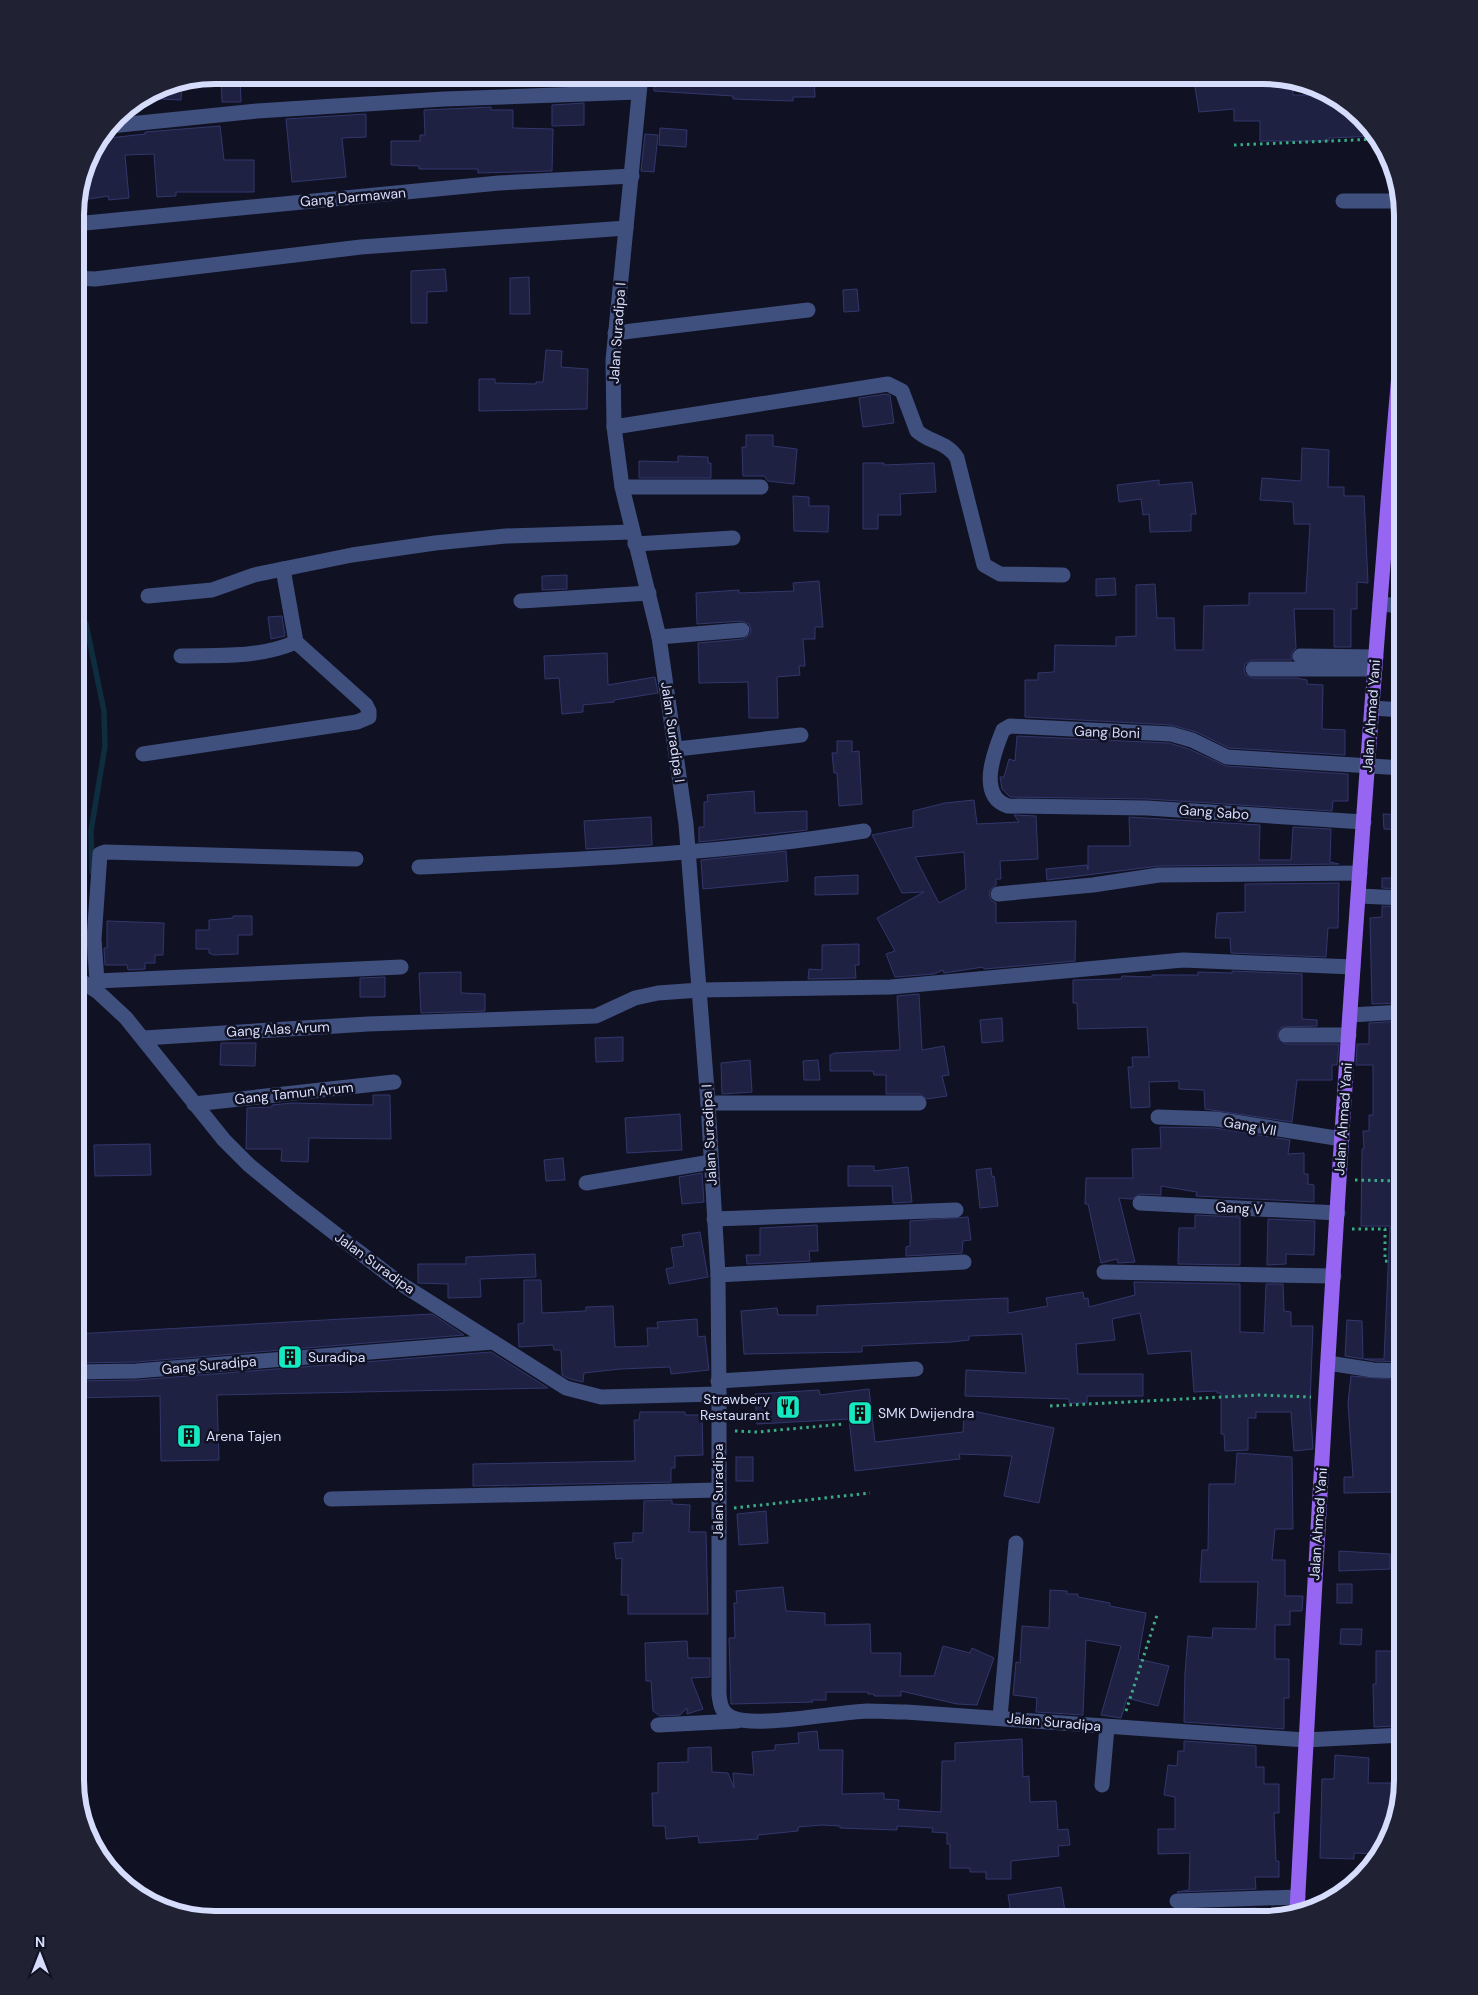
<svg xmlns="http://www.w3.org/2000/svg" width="1478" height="1995" viewBox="0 0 1478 1995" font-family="'DM Sans',sans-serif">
<rect width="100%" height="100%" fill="#101223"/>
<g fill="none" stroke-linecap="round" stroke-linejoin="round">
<g stroke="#0e2d3e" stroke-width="5.5">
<polyline points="75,605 86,624 104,711 105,746 91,831 92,872"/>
<polyline points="75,1017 88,943"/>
</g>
</g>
<g fill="#1e2142" stroke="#32376c" fill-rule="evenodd">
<polygon points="221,75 240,75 241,102 222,102"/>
<polygon points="654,75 760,75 760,79 795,80 795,75 814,75 815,97 793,97 793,101 733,99 733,96 654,91"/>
<polygon points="1193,75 1275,76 1293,82 1293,95 1334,95 1376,136 1329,138 1329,141 1260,141 1260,121 1234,121 1234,109 1199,112"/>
<polygon points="182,82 181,100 141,98 162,86"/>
<polygon points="584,103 584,125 552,126 552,105"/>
<polygon points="491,107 491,110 513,110 513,128 553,129 552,171 478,173 478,169 419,169 419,166 391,165 391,141 420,141 420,135 425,135 424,110"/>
<polygon points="366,114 366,137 342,138 346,177 292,182 286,119"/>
<polygon points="220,126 224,160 254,160 254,192 176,192 176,196 157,197 154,154 125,155 129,198 109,200 108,196 76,201 90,153 100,139 145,134 145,132"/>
<polygon points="660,128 687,130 686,147 659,145"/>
<polygon points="645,134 658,135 654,172 641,171"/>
<polygon points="445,269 447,291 427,292 427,323 411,323 411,271"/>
<polygon points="529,277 530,314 510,314 510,278"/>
<polygon points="857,289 859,311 844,312 843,290"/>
<polygon points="546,350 562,351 561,367 588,369 587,409 479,411 479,379 495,379 495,383 536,384 536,382 543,382"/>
<polygon points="886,394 890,395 894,423 863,427 859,398"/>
<polygon points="746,435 773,435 773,446 797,449 794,484 768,481 764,476 743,476 742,447 746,447"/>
<polygon points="1302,448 1329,450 1328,487 1344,487 1344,496 1364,496 1368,583 1357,582 1357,609 1351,609 1351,647 1334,647 1334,609 1294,609 1296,648 1292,652 1292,660 1253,660 1245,664 1244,669 1245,674 1253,678 1297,678 1307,680 1307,684 1323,685 1322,729 1345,730 1345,755 1229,748 1196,732 1171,725 1025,717 1025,680 1038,680 1038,673 1054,672 1055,645 1116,646 1116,637 1136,636 1136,585 1155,584 1157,618 1174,618 1175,650 1203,650 1204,606 1249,605 1249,593 1306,593 1310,524 1294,524 1293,502 1260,500 1262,478 1301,481"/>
<polygon points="678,456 708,457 708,463 711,463 711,478 639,478 639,461 678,462"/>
<polygon points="863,463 884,463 884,465 934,463 936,492 900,494 901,515 878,515 878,529 863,529"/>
<polygon points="1159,480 1159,485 1192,482 1196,514 1191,514 1191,531 1150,532 1149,514 1143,515 1141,499 1119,502 1117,485"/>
<polygon points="793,496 809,497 809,506 829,506 828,532 794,531"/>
<polygon points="567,575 567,589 542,590 542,576"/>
<polygon points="1115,578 1116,595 1096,596 1096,579"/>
<polygon points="819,581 823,627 815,627 815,639 803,639 805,666 799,666 800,675 777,677 778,718 749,718 748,682 699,683 698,643 743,639 750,634 751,630 749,624 742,621 697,624 696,593 739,590 739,593 794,591 793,583"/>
<polygon points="282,616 285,636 271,639 268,617"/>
<polygon points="607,653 608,685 655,677 658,693 614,700 614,702 583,705 583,712 562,714 559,678 545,679 544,656"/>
<polygon points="1017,736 1169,743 1189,749 1226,766 1348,774 1348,801 1333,801 1332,811 1148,799 1010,797 1002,789 1000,777 1004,777 1009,759 1015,761"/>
<polygon points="837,741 852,741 852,752 859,751 862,804 839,806 837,773 834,773 832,753 837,753"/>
<polygon points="754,791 755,813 807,811 807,830 699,842 699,827 704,827 704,802 708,802 707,795"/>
<path d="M974,800L977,824L1019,822L1014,815L1036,816L1038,859L1000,861L1001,879H996V885L990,890L989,894L991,900L996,903V923L1076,921L1075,961L984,969L983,967L944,973L943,970L934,974L895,977L886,954L895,951L877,918L924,892L902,893L872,835L913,827V811L945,803ZM964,852L966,889L939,903L915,857Z"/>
<polygon points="1383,814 1403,815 1403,830 1384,829"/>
<polygon points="651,817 652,845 586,849 584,821"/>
<polygon points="1129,817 1260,825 1259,860 1291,860 1293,827 1331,829 1330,862 1339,864 1159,866 1047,880 1046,869 1087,865 1088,870 1088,846 1130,846"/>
<polygon points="786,851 788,881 703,889 701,860"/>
<polygon points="858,875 858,894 815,895 815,877"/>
<polygon points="1382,878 1403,878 1403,889 1382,888"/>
<polygon points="1339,883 1338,928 1328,928 1326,957 1231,953 1230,938 1215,938 1217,913 1245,912 1245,884"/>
<polygon points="1382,906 1403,907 1403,1003 1372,1004 1370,918 1382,917"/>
<polygon points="233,916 252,916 252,935 238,935 238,954 214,955 209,953 209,949 196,949 196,930 209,930 209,920 233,918"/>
<polygon points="107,921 164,923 163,955 155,955 155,963 145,963 145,969 128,970 127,965 105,965 104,948 107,948"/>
<polygon points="859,944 859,965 855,965 856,978 808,979 809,969 822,970 822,945"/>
<polygon points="1232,971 1302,974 1302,1019 1317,1020 1317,1026 1282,1027 1278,1031 1278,1039 1286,1044 1339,1044 1337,1065 1332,1065 1332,1080 1297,1080 1292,1122 1205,1109 1204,1090 1179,1089 1179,1081 1149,1082 1150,1107 1131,1108 1128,1067 1133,1067 1132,1057 1149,1057 1147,1027 1078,1029 1077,1003 1073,1003 1073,980 1121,979 1122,976 1152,977 1152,975 1198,975 1198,972 1232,973"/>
<polygon points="461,972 461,993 485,994 485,1011 421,1013 419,973"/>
<polygon points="385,977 385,997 360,997 360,978"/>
<polygon points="919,994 922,1050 944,1046 949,1075 942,1076 947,1096 927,1099 919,1094 886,1094 886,1075 874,1075 873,1071 830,1071 830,1055 835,1053 900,1050 897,996"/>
<polygon points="1002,1018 1003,1041 982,1043 980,1020"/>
<polygon points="1403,1021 1403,1362 1374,1361 1364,1359 1384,1359 1390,1226 1361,1226 1362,1149 1364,1149 1363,1131 1369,1131 1369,1115 1373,1115 1373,1065 1356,1065 1357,1044 1369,1044 1369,1023"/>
<polygon points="623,1037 623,1061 596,1062 595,1038"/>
<polygon points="221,1043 256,1043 255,1066 220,1065"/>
<polygon points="750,1060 752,1092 722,1094 721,1063"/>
<polygon points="818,1060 820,1080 804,1080 803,1061"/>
<polygon points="373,1095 390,1095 391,1139 309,1138 308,1162 281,1161 282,1149 246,1149 247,1108 272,1107 272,1105 292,1103 373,1105"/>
<polygon points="680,1114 682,1150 627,1153 625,1118"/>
<polygon points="1160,1127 1215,1128 1290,1140 1288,1154 1304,1153 1304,1174 1308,1174 1308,1184 1314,1185 1314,1202 1196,1196 1197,1192 1161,1186 1161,1195 1140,1194 1132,1199 1119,1198 1135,1262 1118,1263 1117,1259 1101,1263 1088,1204 1085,1204 1086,1178 1133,1178 1132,1149 1161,1148"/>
<polygon points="150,1144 151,1175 95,1176 94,1145"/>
<polygon points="563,1158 565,1180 546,1181 544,1160"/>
<polygon points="848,1166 874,1166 874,1171 908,1167 912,1202 893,1203 892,1186 848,1186"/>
<polygon points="991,1168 992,1177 994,1176 998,1206 980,1208 976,1170"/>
<polygon points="702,1173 704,1202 682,1204 679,1177"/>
<polygon points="1195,1215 1240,1217 1240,1265 1178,1264 1179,1228 1195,1228"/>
<polygon points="968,1217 971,1240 963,1241 962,1253 906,1256 906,1247 910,1246 910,1221"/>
<polygon points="1268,1219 1315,1221 1314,1255 1286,1254 1286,1264 1267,1265"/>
<polygon points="817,1225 818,1251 809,1251 810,1261 747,1264 746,1255 760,1255 760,1228"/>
<polygon points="700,1232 708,1277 669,1284 666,1269 674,1267 671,1248 684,1246 682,1235"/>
<polygon points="535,1254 536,1277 480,1279 481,1297 448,1298 448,1284 418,1283 418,1264 466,1264 466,1257"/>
<polygon points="524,1280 541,1280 542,1313 586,1311 586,1307 613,1306 615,1347 648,1346 647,1328 658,1328 657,1322 697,1319 698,1337 705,1336 709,1370 671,1374 670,1367 620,1369 584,1373 583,1382 570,1379 562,1375 561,1350 554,1350 553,1345 519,1347 518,1324 524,1323"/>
<polygon points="1134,1282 1240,1284 1240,1332 1264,1333 1266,1284 1283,1284 1284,1311 1291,1312 1291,1326 1313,1326 1310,1404 1313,1449 1294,1451 1291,1412 1256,1412 1256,1418 1248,1418 1248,1450 1225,1451 1224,1434 1221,1434 1221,1393 1217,1393 1217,1391 1194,1392 1191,1351 1148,1354 1140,1313 1112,1319 1115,1340 1076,1344 1078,1374 1143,1374 1143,1396 1087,1396 1087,1403 1069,1403 1069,1399 965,1396 966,1370 1026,1373 1022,1334 969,1336 969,1340 952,1342 862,1346 862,1352 860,1352 744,1354 741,1311 777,1308 778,1315 817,1315 817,1306 1008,1298 1008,1313 1048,1306 1046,1298 1083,1292 1084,1299 1088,1298 1089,1307 1135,1295"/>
<polygon points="432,1314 464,1335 136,1362 75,1363 75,1334"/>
<polygon points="1347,1320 1362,1321 1363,1359 1345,1356"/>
<polygon points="491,1352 548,1388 217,1395 219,1460 161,1461 160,1396 75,1398 75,1381 137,1380"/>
<polygon points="1351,1376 1403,1380 1403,1448 1392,1448 1394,1492 1344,1493 1344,1477 1353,1477 1348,1403"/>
<polygon points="869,1389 875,1442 963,1432 964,1409 1054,1428 1039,1503 1004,1496 1012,1456 959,1454 960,1459 855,1471 849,1419 757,1424 755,1394 819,1390 820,1395"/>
<polygon points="640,1412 685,1412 685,1415 702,1415 703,1455 675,1456 675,1468 671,1468 671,1482 473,1486 473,1464 635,1461 634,1420 639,1420"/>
<polygon points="1237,1453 1292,1457 1293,1529 1275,1529 1272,1560 1285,1560 1285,1596 1303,1596 1302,1611 1290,1611 1290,1625 1275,1625 1275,1659 1289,1659 1289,1698 1284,1698 1284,1729 1184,1722 1185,1673 1188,1636 1212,1638 1213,1628 1256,1629 1258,1582 1200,1582 1202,1550 1208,1550 1209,1484 1235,1484"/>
<rect x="736" y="1457" width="17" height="24"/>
<polygon points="672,1500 672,1504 690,1505 689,1532 706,1532 708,1614 628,1614 628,1595 621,1595 622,1558 616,1559 614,1543 633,1542 633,1533 643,1533 644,1501"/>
<polygon points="766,1511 768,1543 739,1545 737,1514"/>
<polygon points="1339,1551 1390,1554 1390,1569 1339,1571"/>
<rect x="1337" y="1584" width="15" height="19"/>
<polygon points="783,1587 786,1611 825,1613 825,1625 870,1624 871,1653 901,1653 900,1676 934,1676 943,1646 970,1653 972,1648 994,1658 977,1705 957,1704 901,1691 901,1696 874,1696 874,1694 868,1694 868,1692 826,1692 826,1700 812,1700 813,1702 731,1704 729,1638 735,1638 734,1603 737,1603 736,1591"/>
<polygon points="1050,1590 1067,1591 1067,1594 1078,1594 1078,1597 1110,1603 1110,1606 1146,1613 1138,1659 1169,1666 1158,1706 1127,1698 1121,1718 1101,1715 1121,1646 1086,1640 1083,1715 1036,1712 1037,1698 1013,1695 1016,1662 1020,1663 1022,1626 1049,1628"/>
<polygon points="1341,1629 1362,1629 1361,1645 1340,1644"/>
<polygon points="687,1641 688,1658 710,1658 710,1677 691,1678 703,1709 687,1714 687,1708 680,1715 660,1716 653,1711 651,1681 646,1681 645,1643"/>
<polygon points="1376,1651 1393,1651 1393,1684 1403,1684 1403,1718 1393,1718 1394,1726 1374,1727 1373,1684 1376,1684"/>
<polygon points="817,1731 819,1750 843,1750 842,1794 884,1793 884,1799 899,1800 898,1809 941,1812 942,1761 955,1761 955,1743 1022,1739 1023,1777 1029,1776 1030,1802 1056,1801 1058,1830 1068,1829 1070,1845 1058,1846 1059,1856 1011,1861 1011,1879 986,1879 986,1872 970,1872 970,1868 950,1868 950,1844 947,1844 947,1833 932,1832 933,1828 897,1826 897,1830 840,1828 840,1826 822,1825 798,1827 798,1831 758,1835 758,1839 699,1843 698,1836 666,1839 665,1826 653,1826 652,1793 658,1793 658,1763 688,1762 688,1748 711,1747 712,1772 728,1773 734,1788 733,1773 754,1775 752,1752 775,1750 775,1745 799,1743 798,1733"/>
<polygon points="1184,1741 1256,1746 1256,1767 1264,1767 1264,1784 1279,1784 1279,1813 1274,1813 1276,1861 1279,1861 1279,1877 1255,1877 1256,1889 1177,1892 1189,1890 1190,1853 1158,1854 1158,1829 1175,1829 1175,1797 1164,1795 1168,1765 1177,1766 1178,1751 1184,1751"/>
<polygon points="1335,1755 1369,1758 1368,1783 1402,1783 1384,1850 1380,1854 1354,1853 1354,1859 1320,1858 1322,1779 1334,1779"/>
<polygon points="1061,1887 1065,1911 1032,1917 1033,1920 1012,1920 1008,1895"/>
<polygon points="1256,1908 1257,1920 1177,1920 1177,1910"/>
</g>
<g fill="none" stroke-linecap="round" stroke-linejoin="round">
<g stroke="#39ac85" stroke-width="3" stroke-dasharray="2.5 4" stroke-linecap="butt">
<polyline points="1234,145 1378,139"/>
<polyline points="1355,1180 1403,1181"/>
<polyline points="1352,1229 1385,1229 1385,1261 1403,1262"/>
<polyline points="1050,1406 1260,1395 1311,1397"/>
<polyline points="735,1431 757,1432 844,1424"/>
<polyline points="734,1508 870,1493"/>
<polyline points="1126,1711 1157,1615"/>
</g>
<g stroke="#3f4f7e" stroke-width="15">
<polyline points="641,75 613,360 614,427 622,487 659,637 686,824 708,1103 718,1275 719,1394"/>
<polyline points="110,126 257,111 444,99 639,92"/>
<polyline points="1343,201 1399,201"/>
<polyline points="75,224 499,183 632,176"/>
<polyline points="75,278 95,279 361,247 626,228"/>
<polyline points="615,333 808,310"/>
<path d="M614,427L888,384L902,391L917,431C930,443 948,442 957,458L984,565L1000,574L1063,575"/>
<polyline points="622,487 761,487"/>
<polyline points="635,544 733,538"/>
<polyline points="148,596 212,590 254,575 352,555 435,543 506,536 632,532"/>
<polyline points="521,601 649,593"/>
<polyline points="1380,604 1403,606"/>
<polyline points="659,637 742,630"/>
<path d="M181,656C220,655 260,658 296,642"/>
<polyline points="1300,656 1376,657"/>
<polyline points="1253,669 1375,669"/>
<polyline points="1372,708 1403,710"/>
<polyline points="677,749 801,735"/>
<polyline points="143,754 357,722 369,717 369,711 366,705 296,642 283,569"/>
<path d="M1364,822L1147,808L1008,806C977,796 994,752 1003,730L1010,726L1171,734L1192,740L1227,757L1403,768"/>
<polyline points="356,859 105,852 100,854 94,939 97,981 401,967"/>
<path d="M419,867C567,860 717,855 864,831"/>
<polyline points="998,894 1093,885 1159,875 1360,873"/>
<polyline points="1359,896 1403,898"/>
<path d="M75,977L98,992L126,1018L224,1140L249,1165L293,1201L398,1282L566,1388L601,1397L719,1394V1694C720,1705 722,1714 733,1718C758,1728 837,1712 867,1711C880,1711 893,1712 906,1712L1305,1740L1403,1735"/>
<polyline points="1350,1015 1403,1012"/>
<polyline points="1286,1035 1349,1035"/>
<polyline points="144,1038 368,1024 596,1016 635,998 658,993 700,990 891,987 1183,960 1353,967"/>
<polyline points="708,1103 919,1103"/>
<polyline points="194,1104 394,1082"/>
<polyline points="1158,1117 1216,1119 1342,1139"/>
<polyline points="586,1183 711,1162"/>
<polyline points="1140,1203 1338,1213"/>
<polyline points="714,1219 956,1210"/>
<polyline points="1104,1272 1334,1276"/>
<polyline points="718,1275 964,1262"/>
<polyline points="1328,1363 1373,1370 1403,1371"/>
<polyline points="75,1372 136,1371 493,1342"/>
<polyline points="718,1381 916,1369"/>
<polyline points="331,1499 718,1490"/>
<polyline points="1000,1717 1016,1543"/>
<polyline points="658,1725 737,1721"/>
<polyline points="1102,1785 1107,1727"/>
<polyline points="1177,1901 1298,1897"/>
</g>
<path stroke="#9666f2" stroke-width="15" d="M1297,1911C1325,1383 1356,855 1403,329"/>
</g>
<defs>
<symbol id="building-square" viewBox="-11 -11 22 22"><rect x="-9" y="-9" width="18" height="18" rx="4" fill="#14e9c2" stroke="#101223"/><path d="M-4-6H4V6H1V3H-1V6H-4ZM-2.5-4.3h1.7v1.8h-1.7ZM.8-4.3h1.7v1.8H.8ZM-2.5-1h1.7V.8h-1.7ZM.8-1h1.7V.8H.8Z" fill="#111"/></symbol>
<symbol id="restaurant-square" viewBox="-11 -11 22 22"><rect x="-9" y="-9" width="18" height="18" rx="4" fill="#14e9c2" stroke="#101223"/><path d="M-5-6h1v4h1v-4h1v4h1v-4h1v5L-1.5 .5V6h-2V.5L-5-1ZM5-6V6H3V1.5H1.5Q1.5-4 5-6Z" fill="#111"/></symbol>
</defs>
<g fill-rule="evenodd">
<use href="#building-square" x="276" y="1343" width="28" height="28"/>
<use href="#restaurant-square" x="774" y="1393" width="28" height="28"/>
<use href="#building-square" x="846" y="1399" width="28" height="28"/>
<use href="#building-square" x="175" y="1422" width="28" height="28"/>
</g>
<g text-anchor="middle" stroke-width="5" stroke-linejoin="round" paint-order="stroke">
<g font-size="14" fill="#d6dcfb" stroke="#101223">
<text transform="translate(353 197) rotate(-5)" y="5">Gang Darmawan</text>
<text transform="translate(617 333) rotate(-86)" y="5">Jalan Suradipa I</text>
<text transform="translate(1371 716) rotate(-86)" y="5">Jalan Ahmad Yani</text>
<text transform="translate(673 732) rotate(82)" y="5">Jalan Suradipa I</text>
<text transform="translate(1107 732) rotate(2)" y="5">Gang Boni</text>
<text transform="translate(1214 812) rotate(4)" y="5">Gang Sabo</text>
<text transform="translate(278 1029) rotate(-3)" y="5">Gang Alas Arum</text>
<text transform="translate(294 1093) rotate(-6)" y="5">Gang Tamun Arum</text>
<text transform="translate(1343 1119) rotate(-86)" y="5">Jalan Ahmad Yani</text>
<text transform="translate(1250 1126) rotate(10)" y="5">Gang VII</text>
<text transform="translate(709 1135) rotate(-93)" y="5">Jalan Suradipa I</text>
<text transform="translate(1239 1208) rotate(3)" y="5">Gang V</text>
<text transform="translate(375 1263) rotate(36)" y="5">Jalan Suradipa</text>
<text transform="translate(209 1365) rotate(-5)" y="5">Gang Suradipa</text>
<text transform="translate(718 1491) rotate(-90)" y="5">Jalan Suradipa</text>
<text transform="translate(1318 1524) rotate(-86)" y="5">Jalan Ahmad Yani</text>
<text transform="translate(1054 1722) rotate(5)" y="5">Jalan Suradipa</text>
</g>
<g font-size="14" fill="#d6dcfb" stroke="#101223" text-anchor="start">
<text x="308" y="1362">Suradipa</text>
<text x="770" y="1404" text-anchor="end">Strawbery<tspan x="770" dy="16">Restaurant</tspan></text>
<text x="878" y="1418">SMK Dwijendra</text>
<text x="206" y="1441">Arena Tajen</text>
</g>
</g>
<path d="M0 0H1478V1995H0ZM215 84H1263A131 131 0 0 1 1394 215V1780A131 131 0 0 1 1263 1911H215A131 131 0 0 1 84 1780V215A131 131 0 0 1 215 84Z" fill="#202234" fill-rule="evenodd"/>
<path fill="none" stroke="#d6dcfb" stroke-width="6" d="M215 84H1263A131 131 0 0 1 1394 215V1780A131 131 0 0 1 1263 1911H215A131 131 0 0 1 84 1780V215A131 131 0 0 1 215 84Z"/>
<g transform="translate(40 1955)" stroke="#101223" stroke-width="4" paint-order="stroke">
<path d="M0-4L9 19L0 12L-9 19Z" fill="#d6dcfb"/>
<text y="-8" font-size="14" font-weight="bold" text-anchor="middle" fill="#d6dcfb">N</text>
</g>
</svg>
